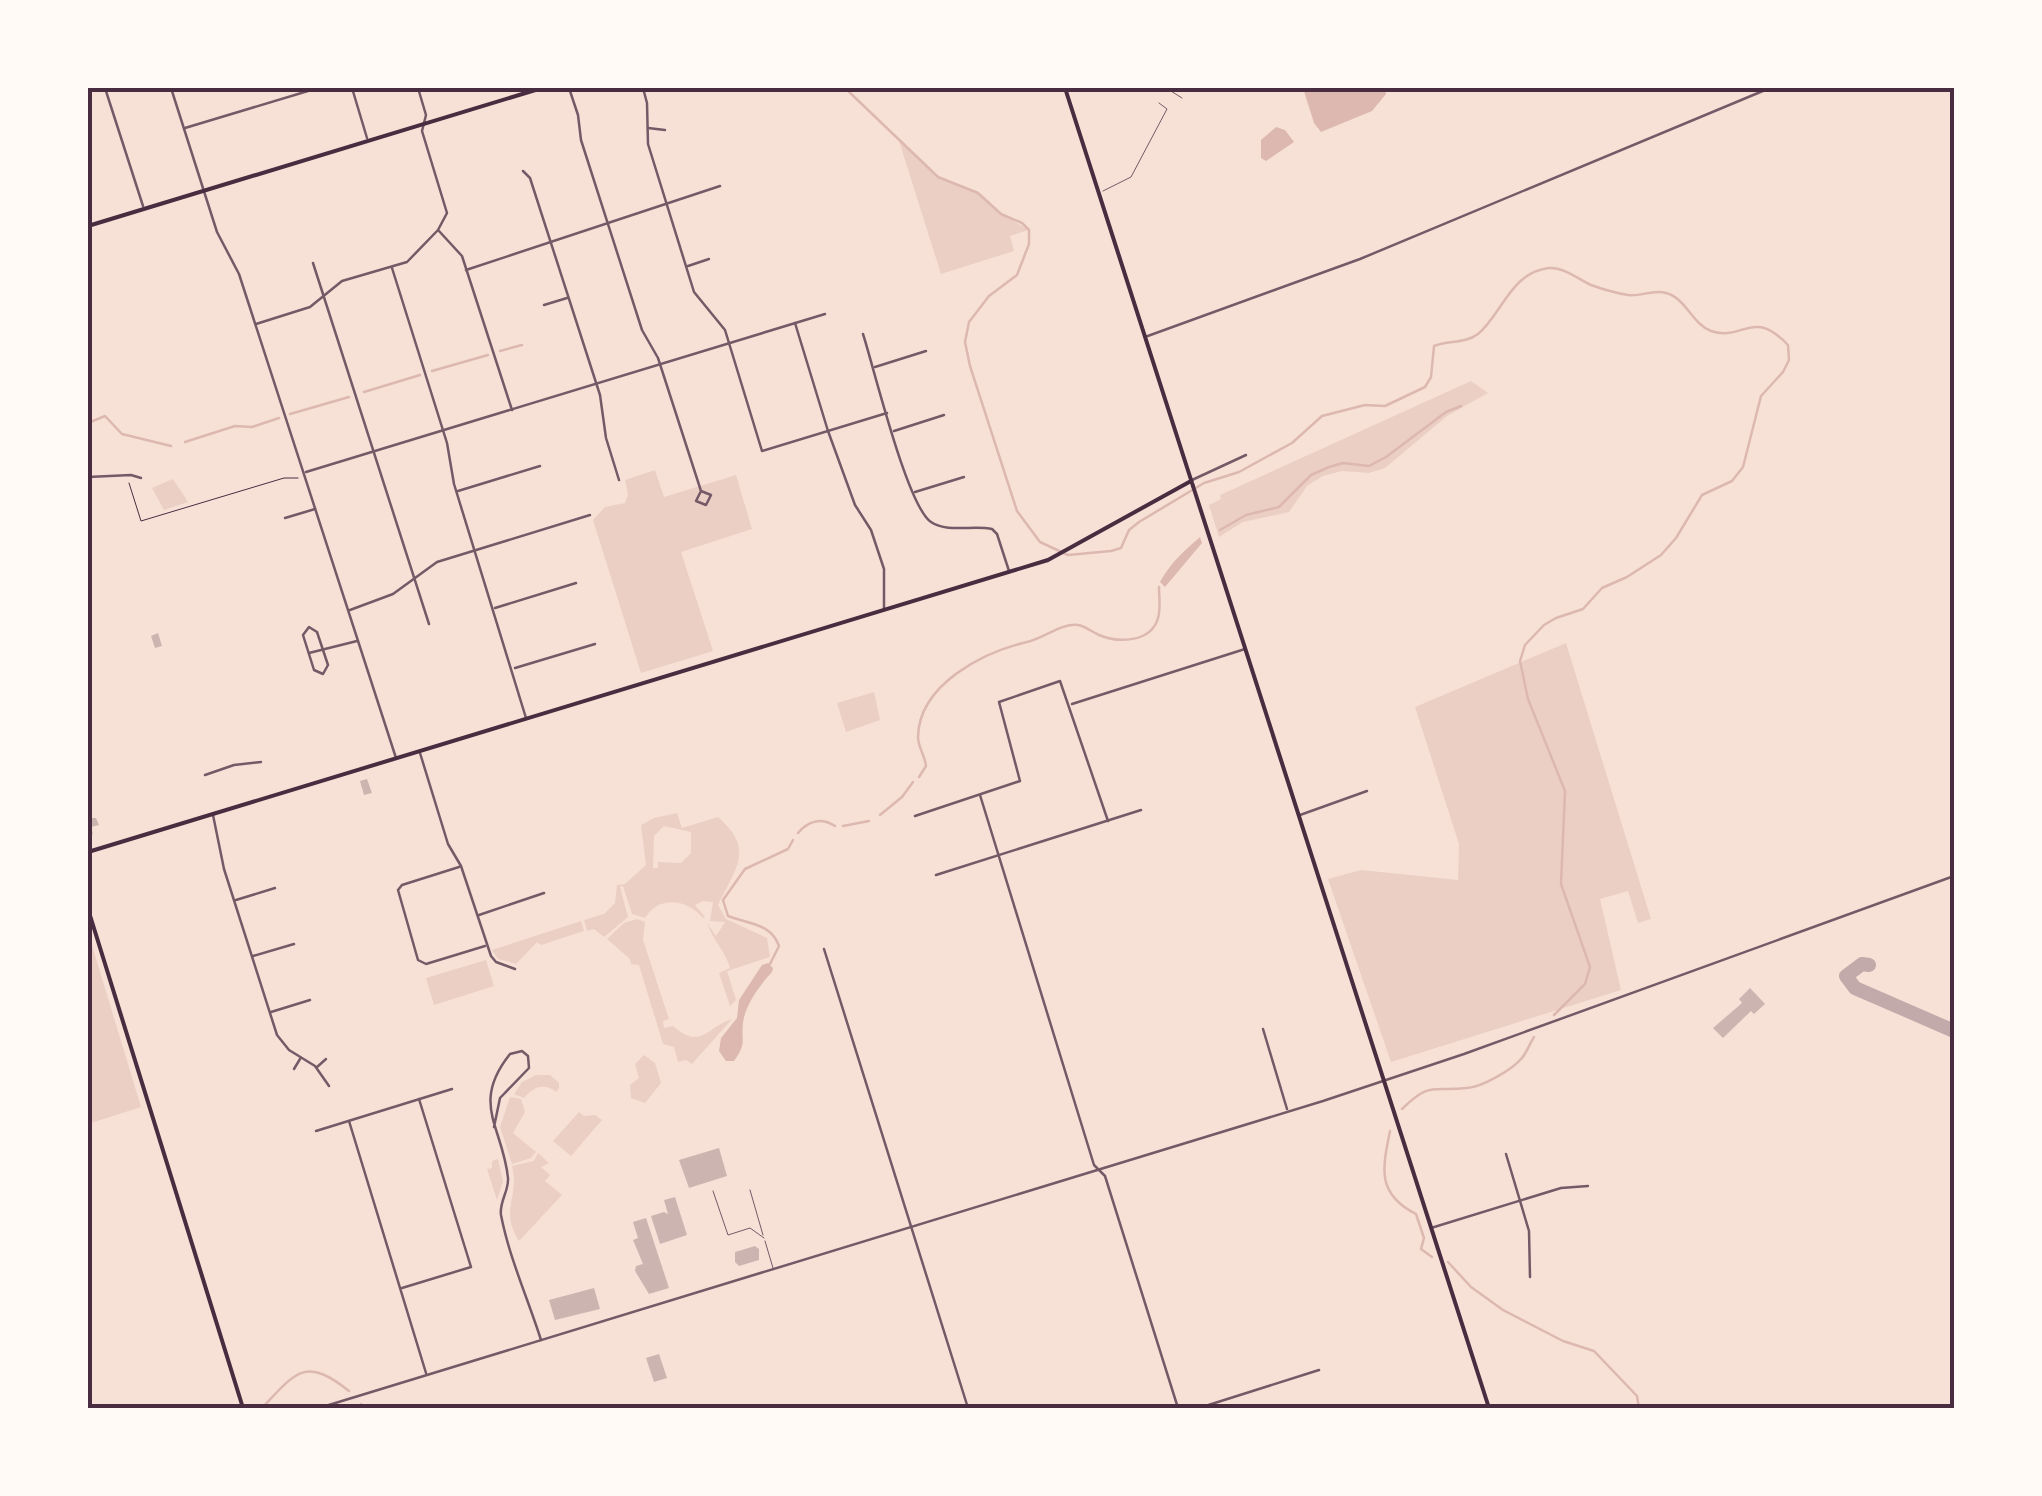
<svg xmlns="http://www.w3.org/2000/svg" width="2042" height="1496" viewBox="0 0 2042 1496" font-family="'DejaVu Sans',sans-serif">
<rect width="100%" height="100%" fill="#f7e1d7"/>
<g fill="#ebcfc5" fill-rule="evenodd">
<polygon points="899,141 938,177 978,193 1001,214 1029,230 1010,236 1014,251 941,274"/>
<polygon points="1471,381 1488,393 1447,416 1385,468 1369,473 1342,471 1323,476 1307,486 1289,512 1243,522 1219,537 1209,505 1221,499 1220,495"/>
<polygon points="655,470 664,497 736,475 752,529 681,552 713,651 641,673 593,520 605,507 625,503 628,495 625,480"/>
<polygon points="173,479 188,502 164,510 152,488"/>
<polygon points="1566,643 1651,919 1638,923 1628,891 1600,899 1621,990 1391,1062 1328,879 1361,870 1458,880 1459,844 1415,707"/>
<polygon points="874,692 880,720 846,732 837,703"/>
<path d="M677,813L682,828L718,817C755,849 736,868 718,905L726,919L767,938L770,957L727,971L736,1000L730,1006L719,973L730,968C725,950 713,941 707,923L716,936L725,922L710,921L713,902L703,901L695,905L705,917L703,918C687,899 659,895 645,918L632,914L623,886L620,887L628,917L604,937L594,929L587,931L584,920L604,914L615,903L617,885L625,884L646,865L641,825L654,818ZM664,826L691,832V853L681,863L658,862V868H653L654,836Z"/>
<path d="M637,919L645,922L643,940L669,1019L663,1021L664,1028L673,1026C701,1051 708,1026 732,1019L692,1064L686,1060L678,1062L674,1047L663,1044L639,965L631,964L630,959L607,939L624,923Z"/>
<polygon points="581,921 584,931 541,945 537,942 516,964 498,959 492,950"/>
<polygon points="88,932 141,1107 88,1124"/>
<polygon points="486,960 494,986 434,1005 426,978"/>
<polygon points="644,1055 655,1063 661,1083 645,1103 631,1098 630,1085 639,1078 635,1064"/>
<path d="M536,1075H550L559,1083V1088L556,1092C543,1082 533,1088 524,1098L514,1094L522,1082Z"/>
<polygon points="510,1097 521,1099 525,1112 513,1133 536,1152 531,1158 512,1164 500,1127"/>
<polygon points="579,1112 584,1116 595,1115 602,1120 571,1156 553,1141"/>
<path d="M538,1153L549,1163L541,1167L550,1175L545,1181L562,1195L519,1241C499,1210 520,1196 512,1166L534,1161Z"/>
<polygon points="498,1159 503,1182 497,1200 487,1169 492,1168 492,1161"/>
</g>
<g fill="#dcb8b0">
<polygon points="1303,88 1385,88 1386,94 1372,111 1321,132 1314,123"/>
<polygon points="1276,127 1285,130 1294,142 1266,161 1261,158 1261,140"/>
<path d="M1200,537L1202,543L1165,587L1160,582C1171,562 1183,552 1200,537Z"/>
<path d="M768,963L773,968L772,972C760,985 745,1005 743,1023C741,1042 747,1043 734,1061H726L719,1051L721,1038L737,1018L739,1000L762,965Z"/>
</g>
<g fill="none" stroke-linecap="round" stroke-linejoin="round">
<g stroke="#dcb8b0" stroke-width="2.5">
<path d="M845,88L938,177L978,193L1001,214L1022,223L1029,230V244L1017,275L989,296L969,322L965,342L970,366L1017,511L1040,542L1068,555L1111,551L1121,548L1129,530L1139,522L1204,483L1239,472L1292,443L1322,416L1365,405L1385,406L1425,387L1431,377L1434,346C1448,340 1465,344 1478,334C1502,314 1511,272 1549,268C1564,267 1578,279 1591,285C1602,289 1616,293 1628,295C1640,297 1653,289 1666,293C1686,298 1692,324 1711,331C1743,342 1752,307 1788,345L1789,360L1783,372L1761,396L1743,467L1732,481L1702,495L1676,538L1661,555L1627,577L1602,588L1583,609L1556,618L1544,625L1525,645L1520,661L1528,699L1565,791L1561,884L1590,967L1585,984L1554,1015"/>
<polyline points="500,351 522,345"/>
<polyline points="432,371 488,355"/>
<polyline points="364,392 420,375"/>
<polyline points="290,414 349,397"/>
<polyline points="88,423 105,416 122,434 171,446"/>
<polyline points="185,442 235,426 252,427 279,418"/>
<polyline points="1220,530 1246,515 1279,507 1311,475 1329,467 1343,463 1369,466 1386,457 1446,412 1461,406"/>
<path d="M919,777L926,766C925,756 918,747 918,737C919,684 984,652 1027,642C1043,639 1061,623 1078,625C1085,626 1092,632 1099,635C1118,643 1151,643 1158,618C1161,609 1159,597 1159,587"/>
<polyline points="880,815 902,797 913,782"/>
<polyline points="843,826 869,821"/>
<path d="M798,833C808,821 821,817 835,826"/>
<path d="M770,964L779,946C771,923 748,924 728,916L723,900L745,869L788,849L793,840"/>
<path d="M1402,1109C1431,1081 1431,1092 1467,1088C1482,1087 1512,1070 1522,1058C1527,1052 1530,1043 1534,1037"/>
<path d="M1390,1131C1382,1170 1377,1194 1416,1214L1424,1238L1421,1249L1432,1257"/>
<polyline points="1448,1262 1471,1287 1503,1310 1563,1341 1594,1351 1637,1396 1639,1408"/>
<polyline points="361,1404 364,1408"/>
<path d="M262,1408C296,1372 305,1356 349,1391"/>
</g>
<polyline stroke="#c3aaaa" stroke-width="14" points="1869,965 1862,964 1846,976 1855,988 1954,1031"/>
</g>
<g fill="#ccb4b1">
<polygon points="158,633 162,646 155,648 151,636"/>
<polygon points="367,779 372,793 364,795 360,781"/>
<polygon points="88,818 96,818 99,825 91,827 93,834 88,836"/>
<polygon points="1750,988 1765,1004 1754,1014 1751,1011 1723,1038 1713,1028 1742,1003 1739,999"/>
<polygon points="719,1148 727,1176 689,1188 679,1160"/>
<polygon points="675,1197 687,1235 660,1244 651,1216 664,1212 668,1214 664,1200"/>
<polygon points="646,1218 669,1288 649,1294 635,1271 636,1266 643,1264 633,1240 638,1238 633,1222"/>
<polygon points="755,1246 759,1249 759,1260 739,1266 735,1262 735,1252"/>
<polygon points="594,1288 600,1309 555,1320 549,1300"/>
<polygon points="659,1354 667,1378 654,1382 646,1358"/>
</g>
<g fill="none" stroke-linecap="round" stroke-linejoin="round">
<polyline stroke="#4a2c40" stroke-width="1" points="129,483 141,521 284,478 298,478"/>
<g stroke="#755966" stroke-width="1">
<polyline points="1166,88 1182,98"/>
<polyline points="1103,191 1131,177 1167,109 1159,103"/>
<polyline points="750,1190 763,1235"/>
<polyline points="713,1191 728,1235 750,1228 764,1238"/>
<polyline points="765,1241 773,1268"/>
</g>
<g stroke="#755966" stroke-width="2.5">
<polyline points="105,88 143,206"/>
<polyline points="171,88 217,232 239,274 396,758"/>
<polyline points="352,88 367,138"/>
<polyline points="569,88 578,115 581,140 642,330 658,358 701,491 696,501 706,505 711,495 701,491"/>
<polyline points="643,88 647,103 648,144 694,292 725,330 762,451 887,413"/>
<polyline points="185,128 318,88"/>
<polyline points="648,128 665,130"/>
<polyline points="523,171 530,178 600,395 606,438 619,480"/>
<polyline points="439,231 462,256 512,410"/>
<polyline points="313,263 429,624"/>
<polyline points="688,266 709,259"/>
<polyline points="392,268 447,443 454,484 526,718"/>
<polyline points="466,270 720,186"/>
<polyline points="544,305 567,298"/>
<polyline points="795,323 828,431 855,505 871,530 884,569 884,609"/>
<polyline points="256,324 310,307 342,281 407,262 438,230 447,213 422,131 426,115 418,88"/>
<path d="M863,334C874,368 907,506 931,522C947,533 974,525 992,529L997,534L1009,571"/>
<polyline points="1145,337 1360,259 1770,88"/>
<polyline points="875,367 926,351"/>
<polyline points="894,431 944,415"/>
<polyline points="306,472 825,314"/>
<polyline points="88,477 131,475 141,478"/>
<polyline points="1192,480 1246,455"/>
<polyline points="458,491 540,466"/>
<polyline points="915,492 964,477"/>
<polyline points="285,518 315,509"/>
<polyline points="495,608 576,583"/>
<polyline points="350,610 393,594 437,562 590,515"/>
<polygon points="309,627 317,632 328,665 323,674 314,670 303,635"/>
<polyline points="309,653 357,641"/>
<polyline points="515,668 595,644"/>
<polyline points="1072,704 1245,649"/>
<polyline points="420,753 448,844 461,866 491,956 496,962 515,969"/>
<polyline points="205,775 234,765 261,762"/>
<polyline points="980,795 1094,1165 1105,1176 1178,1408"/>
<polyline points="213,815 224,869 277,1035 289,1050 315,1066 329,1086"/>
<polyline points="1300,815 1367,791"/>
<polyline points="915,816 1020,781 999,702 1060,681 1108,821"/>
<polyline points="459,867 402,885 398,890 418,960 426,964 485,946"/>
<polyline points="936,875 1141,810"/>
<polyline points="236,900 275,888"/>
<polyline points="479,915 544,893"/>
<polyline points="824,949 968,1408"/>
<polyline points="253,956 294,944"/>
<polyline points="271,1012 310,1000"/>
<polyline points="1263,1029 1287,1109"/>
<polyline points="317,1067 326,1059"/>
<polyline points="294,1069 300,1059"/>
<polyline points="349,1121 426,1373"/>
<path d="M494,1127L500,1098L529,1068L528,1056L522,1051L510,1054C470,1104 503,1127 508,1178C509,1191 499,1202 501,1215C509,1257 528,1299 541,1340"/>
<polyline points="316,1131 452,1089"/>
<polyline points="1506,1154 1529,1231 1530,1277"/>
<polyline points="1431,1228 1561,1188 1588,1186"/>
<polyline points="402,1288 471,1267 419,1099"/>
<polyline points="1199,1408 1319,1370"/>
</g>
<polyline stroke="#755966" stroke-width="2.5" points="319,1408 1323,1101 1464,1054 1954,876"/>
<g stroke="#4a2c40" stroke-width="4">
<polyline points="88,226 542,88"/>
<polyline points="1193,486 1489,1408"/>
<polyline points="88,909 243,1408"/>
</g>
<g stroke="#4a2c40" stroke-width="4">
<polyline points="1065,88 1193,486"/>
<polyline points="88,852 1048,560 1191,481"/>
</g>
</g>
<rect width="2042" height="1496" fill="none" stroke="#fffaf5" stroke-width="180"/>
<rect x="90" y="90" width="1862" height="1316" fill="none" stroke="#4a2c40" stroke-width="4"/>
</svg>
